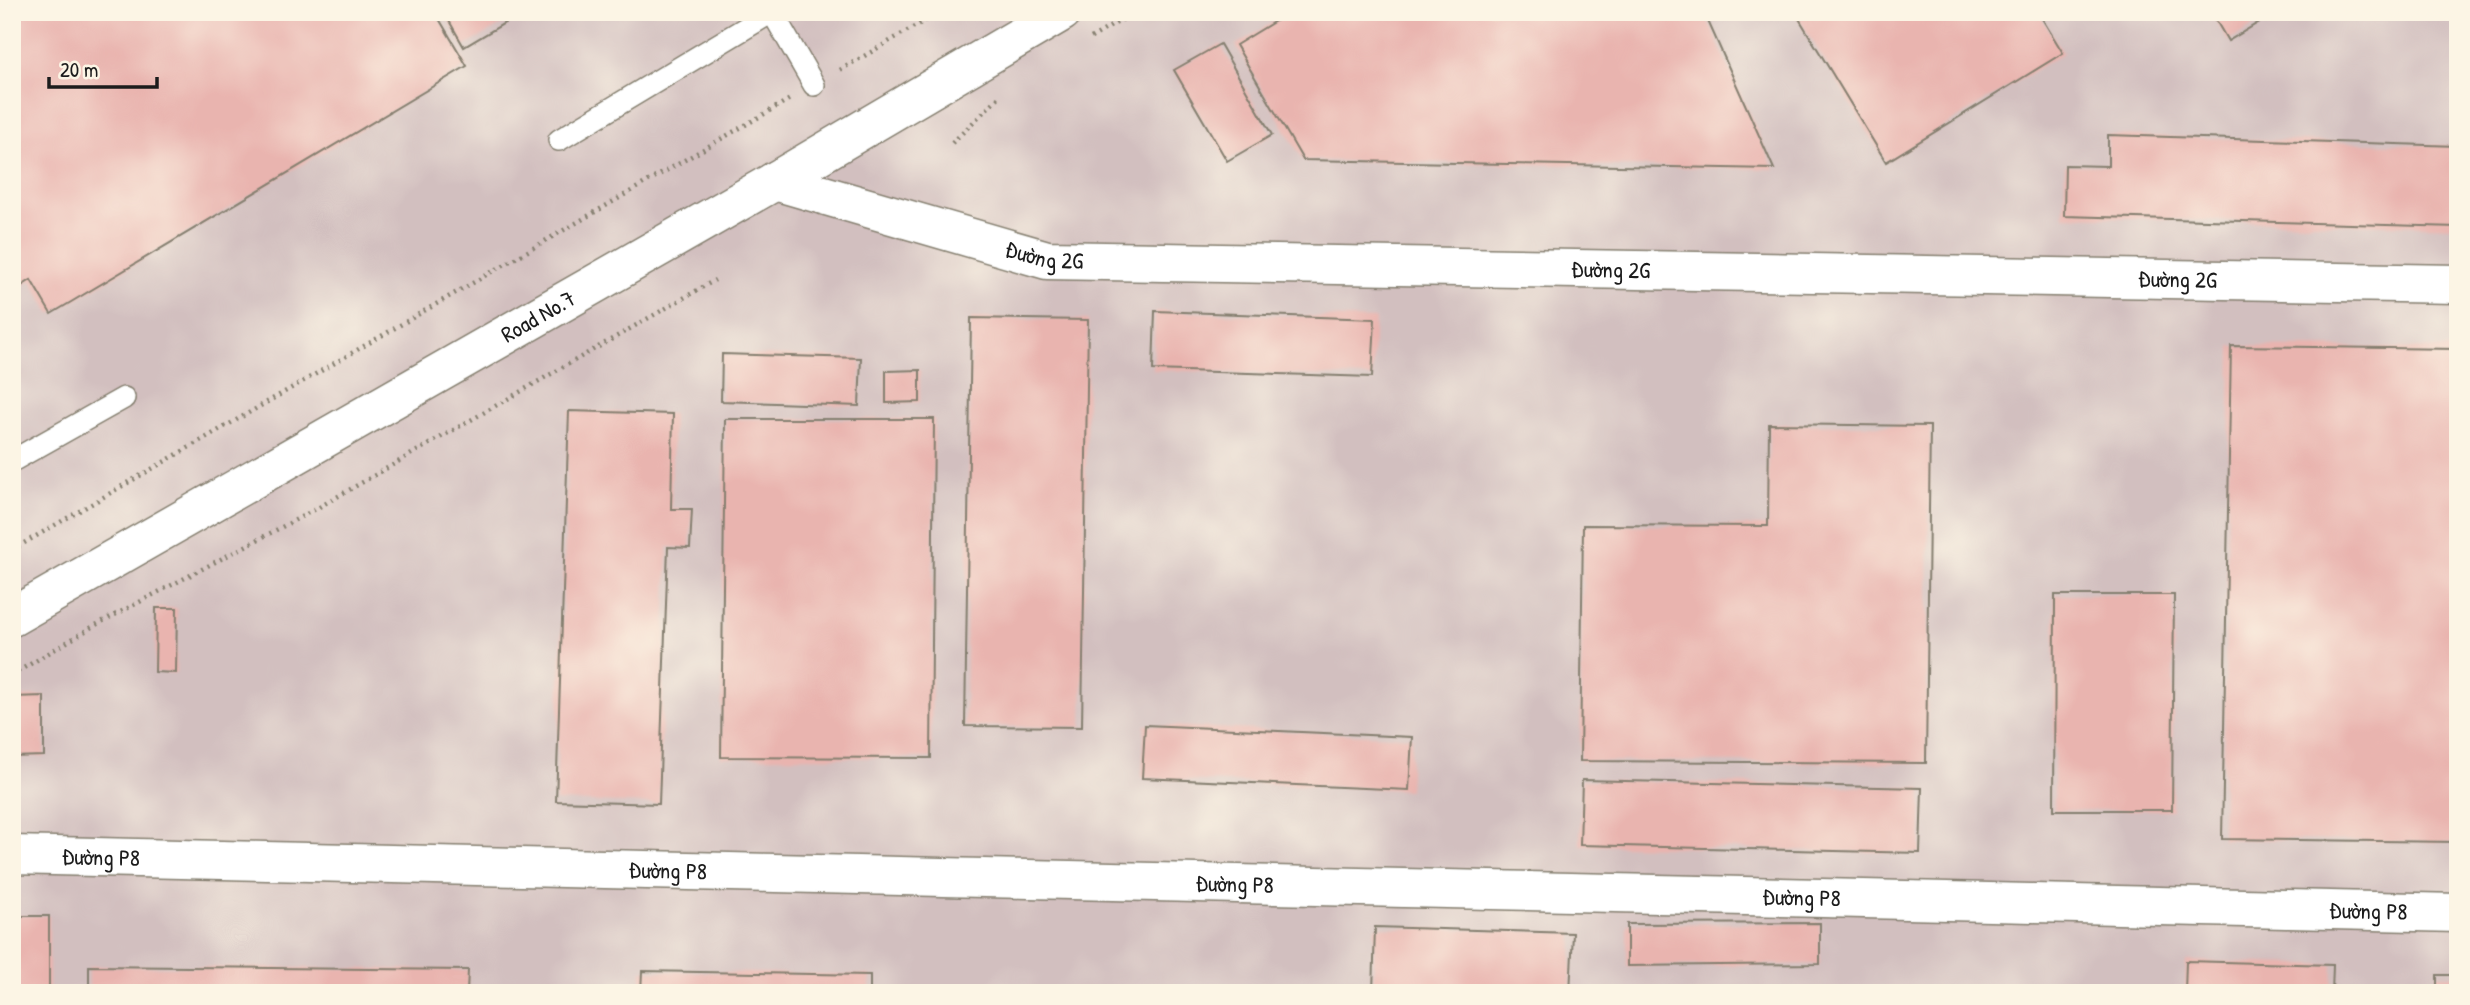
<svg xmlns="http://www.w3.org/2000/svg" width="2470" height="1005" viewBox="0 0 2470 1005" font-family="'Patrick Hand',sans-serif">
<rect width="100%" height="100%" fill="#fcf5e5"/>
<filter id="ink" filterUnits="userSpaceOnUse"><feTurbulence type="fractalNoise" baseFrequency=".0143" numOctaves="2"/><feDisplacementMap in="SourceGraphic" scale="14" xChannelSelector="R" yChannelSelector="G"/><feConvolveMatrix kernelMatrix="1 2 1 2 8 2 1 2 1" color-interpolation-filters="sRGB"/></filter>
<filter id="wash" filterUnits="userSpaceOnUse"><feTurbulence type="fractalNoise" baseFrequency=".00686" numOctaves="4" result="noise"/><feDisplacementMap in="SourceGraphic" scale="28" xChannelSelector="R" yChannelSelector="G"/><feGaussianBlur stdDeviation="1.57" result="paint"/><feColorMatrix in="noise" values="0 0 0 0 0 0 0 0 0 0 0 0 0 0 0 0 0 1.4 0 .05"/><feComposite in="paint" operator="in"/></filter>
<g filter="url(#wash)">
<rect width="100%" height="100%" fill="#eee2c2"/>
<rect fill="#d2bfbf" x="12" y="12" width="2446" height="981"/>
<g id="blocks">
<g fill="#e9b4af">
<polygon points="12,12 435,12 467,66 51,314 31,280 12,292"/>
<polygon points="444,12 523,12 464,47"/>
<polygon points="1290,12 1704,12 1774,169 1303,160 1236,45"/>
<polygon points="1795,12 2038,12 2063,53 1886,162"/>
<polygon points="2211,12 2276,12 2228,41"/>
<polygon points="1220,44 1272,135 1227,161 1174,70"/>
<polygon points="2108,135 2458,146 2458,227 2064,216 2065,165 2108,166"/>
<polygon points="1155,311 1375,319 1372,377 1153,370"/>
<polygon points="971,318 1088,320 1082,727 965,726"/>
<polygon points="2231,346 2458,349 2458,842 2222,839"/>
<polygon points="722,354 861,358 859,406 721,401"/>
<polygon points="920,370 920,402 886,403 886,371"/>
<polygon points="569,411 673,414 671,509 692,509 690,548 668,547 659,804 556,801"/>
<polygon points="725,419 934,419 931,758 721,757"/>
<polygon points="1769,424 1930,426 1926,763 1580,761 1583,525 1768,526"/>
<polygon points="2055,595 2174,595 2172,810 2054,810"/>
<polygon points="156,608 177,608 176,673 155,672"/>
<polygon points="44,696 44,756 12,757 12,697"/>
<polygon points="1145,725 1412,737 1409,790 1142,778"/>
<polygon points="1582,780 1922,788 1920,853 1580,845"/>
<rect x="12" y="916" width="37" height="77"/>
<polygon points="1820,923 1820,964 1627,966 1627,924"/>
<polygon points="1375,927 1573,933 1570,993 1373,993"/>
<polygon points="2186,961 2333,965 2332,993 2185,993"/>
<polygon points="89,966 468,970 467,993 89,993"/>
<polygon points="642,971 870,975 870,993 641,993"/>
<rect x="2437" y="975" width="21" height="18"/>
<polygon points="1132,988 1132,993 897,993 897,990"/>
</g>
</g>
</g>
<g filter="url(#ink)">
<use href="#blocks" fill-opacity="0" stroke="#857f6f" stroke-width="2"/>
<g fill="none" stroke-linecap="round" stroke-linejoin="round">
<defs>
<g id="lane">
<polyline points="772,12 814,85"/>
<polyline points="559,140 772,12"/>
<polyline points="12,461 124,398"/>
</g>
<g id="street">
<path id="s1" d="M775,181L1047,260L2458,284"/>
<path id="s2" d="M12,855L2458,913"/>
</g>
<g id="secondary">
<path id="s3" d="M12,617L775,181L1062,12"/>
</g>
</defs>
<use href="#lane" stroke="#857f6f" stroke-width="24"/>
<use href="#street" stroke="#857f6f" stroke-width="41"/>
<use href="#secondary" stroke="#857f6f" stroke-width="41"/>
<g stroke="#857f6f" stroke-width="4.5" stroke-dasharray="2 5" stroke-linecap="butt">
<polyline points="1091,38 1135,12"/>
<polyline points="840,70 940,12"/>
<polyline points="952,143 1001,95"/>
<polyline points="12,550 790,99"/>
<polyline points="12,675 92,627 314,510 715,280"/>
</g>
<use href="#lane" stroke="#fff" stroke-width="21"/>
<use href="#street" stroke="#fff" stroke-width="38"/>
<use href="#secondary" stroke="#fff" stroke-width="38"/>
</g>
</g>
<g text-anchor="middle" stroke-width="6" stroke-linejoin="round" paint-order="stroke">
<g font-size="23" fill="#1c1c1c" stroke="#fcf5e5">
<text dy="8" stroke="none"><textPath href="#s1" startOffset="280">Đường 2G</textPath></text>
<text dy="8" stroke="none"><textPath href="#s1" startOffset="847">Đường 2G</textPath></text>
<text dy="8" stroke="none"><textPath href="#s1" startOffset="1414">Đường 2G</textPath></text>
<text dy="8" stroke="none"><textPath href="#s3" startOffset="606">Road No.7</textPath></text>
<text dy="8" stroke="none"><textPath href="#s2" startOffset="89">Đường P8</textPath></text>
<text dy="8" stroke="none"><textPath href="#s2" startOffset="656">Đường P8</textPath></text>
<text dy="8" stroke="none"><textPath href="#s2" startOffset="1223">Đường P8</textPath></text>
<text dy="8" stroke="none"><textPath href="#s2" startOffset="1790">Đường P8</textPath></text>
<text dy="8" stroke="none"><textPath href="#s2" startOffset="2357">Đường P8</textPath></text>
</g>
</g>
<rect width="2470" height="1005" fill="none" stroke="#fcf5e5" stroke-width="42"/>
<path d="M49 77v10h108v-10" fill="none" stroke="#1c1c1c" stroke-width="3.5"/>
<text x="60" y="77" font-size="21" fill="#1c1c1c" stroke="#fcf5e5" stroke-width="5" paint-order="stroke">20 m</text>
</svg>
